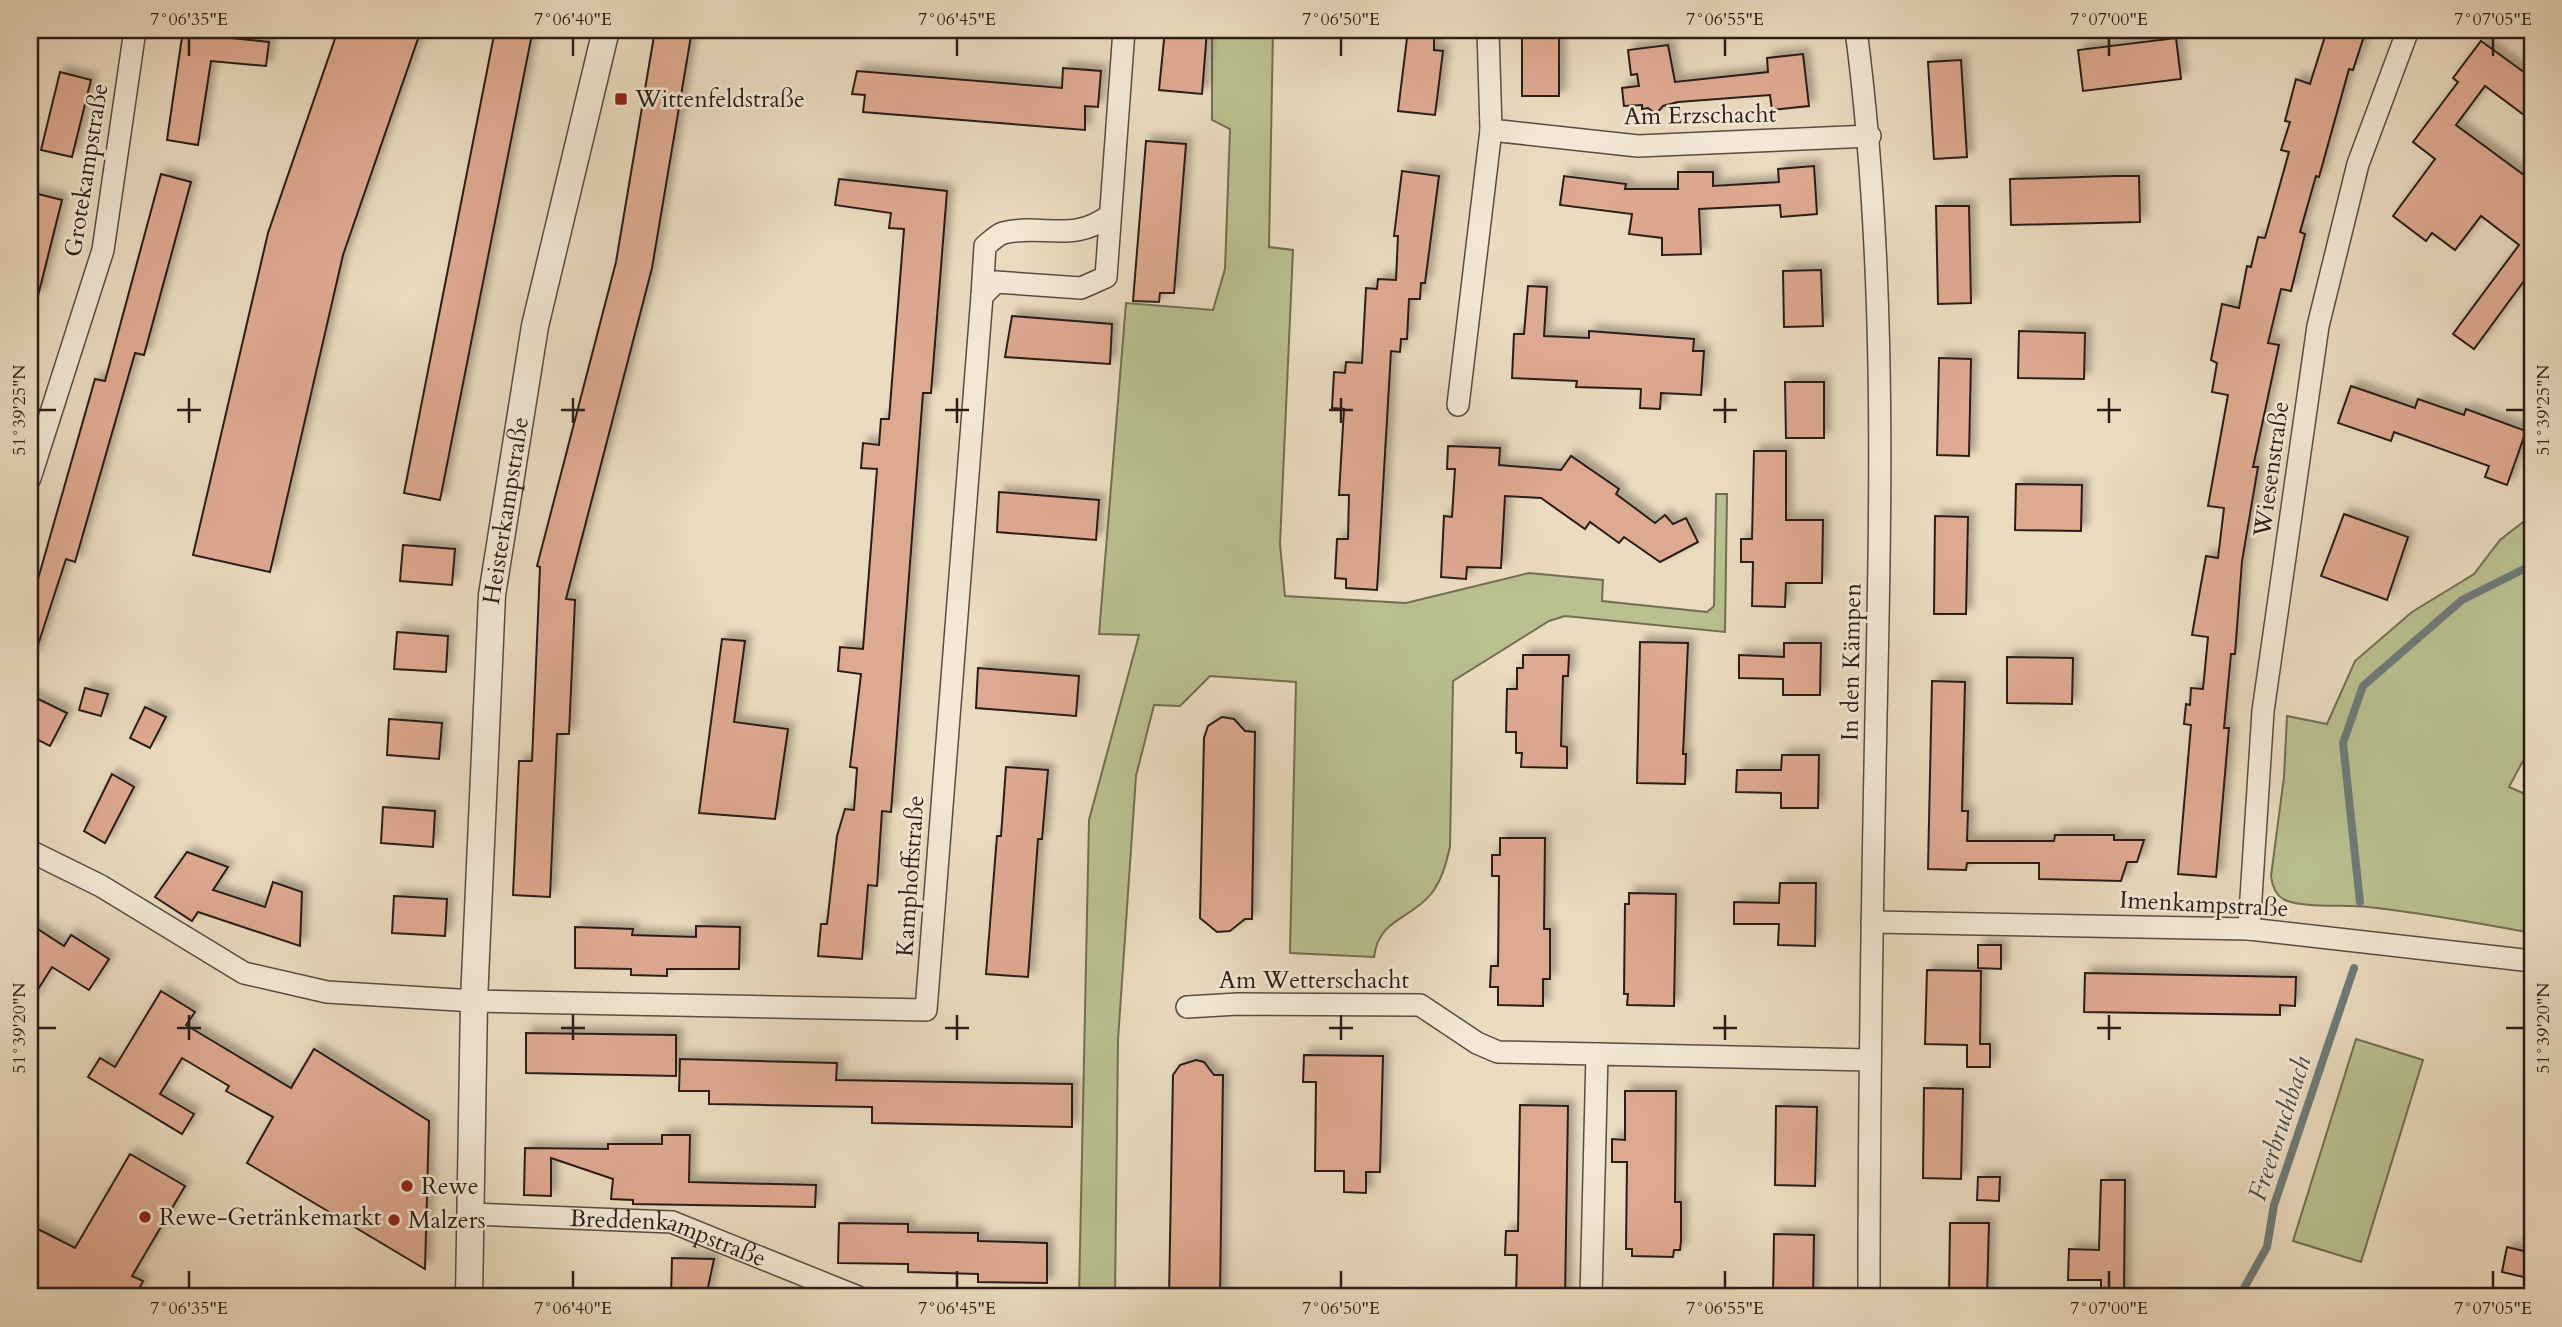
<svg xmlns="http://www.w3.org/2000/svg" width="2562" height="1327" viewBox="0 0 2562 1327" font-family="Cardo,serif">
<defs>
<filter id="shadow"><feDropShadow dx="6" dy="-6" stdDeviation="3.5" flood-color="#0004"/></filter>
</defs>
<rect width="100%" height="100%" fill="#ebdbbf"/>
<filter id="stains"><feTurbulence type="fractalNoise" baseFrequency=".00286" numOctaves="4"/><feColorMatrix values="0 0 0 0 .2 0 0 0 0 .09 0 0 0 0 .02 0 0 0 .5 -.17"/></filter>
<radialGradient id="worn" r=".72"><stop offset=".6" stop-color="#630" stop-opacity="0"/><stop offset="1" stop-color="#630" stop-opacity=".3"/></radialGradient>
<g fill="#bac090" stroke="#726e54" stroke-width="2">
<path d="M1212,30H1273L1269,247L1293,250L1280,544L1285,596L1406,603L1529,573L1603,580L1602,601L1707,612L1714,606L1716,494H1727L1725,632L1565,616L1549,621L1453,681L1450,847C1446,864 1442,880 1431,894C1410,920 1379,918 1374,957L1290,953L1296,682L1210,676L1180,706L1154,705L1136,776L1118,1040L1115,1297H1079L1089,820L1139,635L1099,634L1126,303L1213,310L1225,269L1230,129L1212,120Z"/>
<path d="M2532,515V744L2509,787L2532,797V933C2478,923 2423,913 2368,907C2346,904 2302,909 2283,899C2275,894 2272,885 2271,876L2284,777L2287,716L2327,724L2355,661L2412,612L2474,574L2500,540Z"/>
<polygon points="2356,1039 2423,1060 2361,1262 2293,1241"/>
</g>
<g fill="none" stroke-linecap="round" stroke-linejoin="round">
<g stroke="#6e7b79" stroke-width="8">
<polyline points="2360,902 2343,743 2363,686 2462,600 2532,565"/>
<polyline points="2239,1297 2267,1247 2274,1205 2354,968"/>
</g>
</g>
<g fill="#dea991" stroke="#2a1d18" stroke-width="2" filter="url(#shadow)">
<polygon points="183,30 232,30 232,38 269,42 266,66 211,61 198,145 167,140"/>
<polygon points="338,30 421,30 343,255 270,572 193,555 268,233"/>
<polygon points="495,30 532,34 440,500 404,493"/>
<polygon points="655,30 692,30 652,268 566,599 575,600 569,734 557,734 550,897 513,895 519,761 532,761 540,567 537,566 616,262"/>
<polygon points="1165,30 1207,30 1202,94 1159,90"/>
<polygon points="1408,30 1434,30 1434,50 1443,51 1435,115 1398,111"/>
<polygon points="2327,30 2366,30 2353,70 2349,69 2319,177 2316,176 2300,232 2305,234 2291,291 2281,289 2268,343 2279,345 2253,467 2258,467 2242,561 2235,654 2231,654 2224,728 2229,728 2216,877 2178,874 2191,725 2184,724 2186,704 2190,705 2191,688 2203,689 2208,637 2192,635 2206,556 2218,558 2224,508 2208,506 2228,395 2212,392 2217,363 2211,360 2222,304 2239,308 2247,266 2251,267 2258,237 2265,238 2289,152 2281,150 2290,122 2285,121 2296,79 2310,84"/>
<rect x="1522" y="31" width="37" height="65"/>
<polygon points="2176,38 2181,79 2083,91 2078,50"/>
<polygon points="2481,41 2532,78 2532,121 2485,86 2456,125 2532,181 2532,270 2474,349 2453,334 2519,245 2481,216 2455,250 2432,233 2426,241 2393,216 2435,159 2413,142 2458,82 2453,78"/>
<polygon points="1668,45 1675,82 1768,72 1767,58 1803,54 1809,106 1772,110 1770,95 1678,102 1663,106 1656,114 1648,108 1642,109 1642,105 1624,106 1622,88 1639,86 1637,74 1631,75 1628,50"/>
<polygon points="1961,60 1967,157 1934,159 1928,62"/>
<polygon points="1063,68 1101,71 1098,107 1085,106 1085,130 863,112 865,95 852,94 857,71 1062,88"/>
<polygon points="60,72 91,80 72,157 41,150"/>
<polygon points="1146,141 1186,144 1174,293 1160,293 1159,302 1133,301"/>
<polygon points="1814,166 1817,214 1781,217 1780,205 1699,209 1701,254 1662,255 1662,238 1629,234 1632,214 1560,205 1564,176 1626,184 1625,189 1678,189 1678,172 1713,172 1713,186 1779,182 1778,169"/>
<polygon points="1402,171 1439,176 1425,283 1421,283 1420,299 1409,299 1407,339 1401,339 1400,352 1391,351 1377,590 1346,588 1346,579 1335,578 1337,539 1348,539 1349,495 1339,495 1344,409 1332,408 1334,372 1345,373 1346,362 1362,363 1366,288 1377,289 1378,279 1396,280 1398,236 1394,236"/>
<polygon points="161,174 191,182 144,355 135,353 75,562 66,559 34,657 30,656 30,584 36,586 95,379 105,381"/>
<polygon points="2115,176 2139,176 2140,222 2011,225 2010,179"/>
<polygon points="839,179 947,191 931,393 923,393 891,812 882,811 877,886 868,885 862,959 818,956 821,924 827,924 837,836 845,809 854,810 857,768 850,767 861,674 838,671 840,647 863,649 877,469 861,468 863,443 879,445 881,419 889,419 904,229 889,228 891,213 835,205"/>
<polygon points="30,192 62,200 38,296 30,295"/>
<polygon points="1936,206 1969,206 1971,303 1938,304"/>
<polygon points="1821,270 1823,326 1784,327 1783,271"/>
<polygon points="1528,286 1547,287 1544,336 1589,338 1589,331 1694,339 1693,351 1704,351 1701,395 1661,393 1660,409 1640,408 1641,389 1576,387 1577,381 1512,378 1514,334 1524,334"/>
<polygon points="1012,316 1112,324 1110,364 1005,357"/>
<polygon points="2019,331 2085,333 2084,379 2018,378"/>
<polygon points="1939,358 1971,359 1969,456 1937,455"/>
<polygon points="1785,382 1824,382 1824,438 1786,438"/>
<polygon points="2351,386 2415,408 2418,399 2464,415 2466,409 2526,431 2507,485 2485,477 2489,466 2394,432 2391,441 2338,423"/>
<polygon points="1448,446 1500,448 1499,465 1561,470 1571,456 1619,489 1616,494 1655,523 1665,515 1673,524 1686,518 1698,542 1660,562 1624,537 1619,543 1590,522 1585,529 1541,498 1505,496 1501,568 1467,567 1466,579 1441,577 1444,516 1452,517 1455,469 1447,469"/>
<polygon points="1754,451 1786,451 1786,520 1823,520 1822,583 1786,583 1785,607 1752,606 1753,562 1741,562 1741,539 1752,539"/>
<polygon points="2016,484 2082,485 2081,531 2015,530"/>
<polygon points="999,492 1099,500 1096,540 997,532"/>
<polygon points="2344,514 2408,537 2387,600 2321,576"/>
<polygon points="1935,516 1968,517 1966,614 1934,614"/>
<polygon points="403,545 455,549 452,585 400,581"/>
<polygon points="397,632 448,636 446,672 394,669"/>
<polygon points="722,639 745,641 734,722 788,729 775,819 699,813"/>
<polygon points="1640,642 1688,643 1683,754 1686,754 1685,784 1637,783"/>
<polygon points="1784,643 1821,643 1820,695 1783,695 1783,679 1739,678 1739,655 1784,657"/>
<polygon points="1523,655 1569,655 1568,676 1563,676 1561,746 1567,747 1567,768 1521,767 1522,753 1516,753 1516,732 1506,732 1507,689 1517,689 1517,668 1523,668"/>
<polygon points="2007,657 2073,658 2072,704 2007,703"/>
<polygon points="978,668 1079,676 1076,716 976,708"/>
<polygon points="1932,681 1965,682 1962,811 1968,811 1967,841 2054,841 2055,835 2114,835 2114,840 2144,840 2137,862 2127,862 2121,881 2039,879 2039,863 1967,863 1966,870 1928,869"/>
<polygon points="85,688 108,694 101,716 79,710"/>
<polygon points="30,695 67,713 50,746 30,736"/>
<polygon points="145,707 166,717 150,748 130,738"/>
<polygon points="1222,717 1234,719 1245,731 1255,732 1252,919 1245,919 1230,931 1217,932 1200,918 1204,738 1208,726"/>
<polygon points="389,719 442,723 439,759 387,755"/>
<polygon points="1782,755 1819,755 1818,808 1781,808 1781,793 1736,792 1737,770 1781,770"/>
<polygon points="1006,767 1048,770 1042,839 1038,839 1028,977 986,974 997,836 1001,836"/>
<polygon points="112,774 134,787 105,843 84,831"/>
<polygon points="383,807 435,811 433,847 381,843"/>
<polygon points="1500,838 1545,838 1544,929 1550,929 1550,979 1543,979 1543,1006 1498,1005 1498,987 1490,987 1491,966 1498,966 1499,876 1492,876 1492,855 1500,855"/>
<polygon points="187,852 228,867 213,890 265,907 273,882 302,892 300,946 198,912 192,921 155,897"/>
<polygon points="1780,883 1816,883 1815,946 1778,945 1779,924 1734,924 1734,902 1779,903"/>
<polygon points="1629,893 1676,894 1674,1006 1627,1005 1628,994 1624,994 1625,904 1629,904"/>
<polygon points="394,896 447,899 445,936 392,933"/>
<polygon points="30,924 64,946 71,935 109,959 89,990 52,967 30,1002"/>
<polygon points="696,926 740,927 739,969 667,969 667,976 631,975 631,969 575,968 575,927 633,929 632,935 696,937"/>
<polygon points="1978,945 2001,945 2001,969 1978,968"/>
<polygon points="1927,970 1981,971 1980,1044 1990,1044 1990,1067 1967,1067 1967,1045 1925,1044"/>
<polygon points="2085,973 2296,977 2295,1006 2280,1005 2280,1015 2084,1012"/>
<polygon points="161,991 195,1012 186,1025 291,1088 314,1049 429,1121 425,1269 247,1163 273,1117 226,1091 229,1086 182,1058 160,1094 194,1114 182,1134 88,1077 100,1058 115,1067"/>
<polygon points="526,1033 676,1035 676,1076 526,1073"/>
<polygon points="1304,1055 1383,1056 1380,1172 1366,1172 1366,1193 1344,1192 1344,1171 1315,1171 1316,1082 1303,1082"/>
<polygon points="680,1059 837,1063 836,1080 1072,1084 1072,1127 872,1123 872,1107 709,1104 709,1091 679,1091"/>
<polygon points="1196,1060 1204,1062 1214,1075 1223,1075 1220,1297 1169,1297 1173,1075 1180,1065"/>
<polygon points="1924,1088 1963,1089 1961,1179 1923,1178"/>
<polygon points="1625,1091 1676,1091 1675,1202 1681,1202 1681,1241 1680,1250 1674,1250 1673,1257 1632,1256 1632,1249 1626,1249 1627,1162 1612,1162 1612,1139 1625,1140"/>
<polygon points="1520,1105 1568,1106 1565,1297 1516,1297 1517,1255 1505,1255 1506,1231 1518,1231"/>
<polygon points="1776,1106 1817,1107 1815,1186 1775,1185"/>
<polygon points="662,1135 690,1135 689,1182 816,1185 815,1207 633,1204 633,1200 611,1199 613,1179 551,1158 551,1196 524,1195 525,1148 608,1149 608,1144 662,1144"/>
<polygon points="130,1154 185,1186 132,1276 143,1281 135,1297 30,1297 30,1225 75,1248"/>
<polygon points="1978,1177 2000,1177 1999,1201 1977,1200"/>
<polygon points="2101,1180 2125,1180 2124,1297 2101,1297 2101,1280 2068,1280 2069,1249 2099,1250"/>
<polygon points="839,1223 908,1224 908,1232 978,1233 978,1241 1047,1243 1047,1283 978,1282 978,1274 908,1272 908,1264 838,1263"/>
<polygon points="1950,1223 1989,1223 1987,1297 1949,1297"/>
<polygon points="1774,1234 1814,1235 1813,1297 1773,1296"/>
<polygon points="2507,1247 2532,1253 2532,1279 2502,1272"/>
<polygon points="672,1258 714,1259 706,1297 671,1297"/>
</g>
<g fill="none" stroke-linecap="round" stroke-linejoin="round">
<defs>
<g id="minor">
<polyline points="1488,30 1491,130 1638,146 1870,136"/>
<path d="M1856,30C1886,258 1881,488 1876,717C1872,911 1869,1104 1869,1297"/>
<path d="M982,296L985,246C990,242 997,235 1003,233C1043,223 1073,244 1110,215"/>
<polyline points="1458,405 1491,130"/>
<polyline points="30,478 103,250 135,30"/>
<polyline points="30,851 101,886 244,973 327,992 474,1001 926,1010 982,296 996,282 1081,288 1106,277 1124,30"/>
<polyline points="1872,922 2249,929 2532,961"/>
<polyline points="2249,929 2263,711 2318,326 2358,164 2408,30"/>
<polyline points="1187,1007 1238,1004 1420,1005 1477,1043 1498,1052 1597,1054"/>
<path id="s1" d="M470,1214L672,1222L858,1297"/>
<polyline points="1591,1297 1597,1054 1869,1060"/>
</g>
<g id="tertiary">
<path id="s2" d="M469,1297L474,1001L492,595L535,326L606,30"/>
</g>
</defs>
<use href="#minor" stroke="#5a4c42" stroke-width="24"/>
<use href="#tertiary" stroke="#5a4c42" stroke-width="29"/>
<use href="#minor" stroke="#f2e8d5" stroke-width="21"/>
<use href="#tertiary" stroke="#f2e8d5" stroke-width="26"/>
</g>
<path fill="none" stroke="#2a1d18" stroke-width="2.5" d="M189,38V56M573,38V56M957,38V56M1341,38V56M1725,38V56M2109,38V56M2493,38V56M189,398V423M573,398V423M957,398V423M1341,398V423M1725,398V423M2109,398V423M38,410H56M177,410H201M561,410H585M945,410H969M1329,410H1353M1713,410H1737M2097,410H2121M2506,410H2524M189,1015V1040M573,1015V1040M957,1015V1040M1341,1015V1040M1725,1015V1040M2109,1015V1040M38,1028H56M177,1028H201M561,1028H585M945,1028H969M1329,1028H1353M1713,1028H1737M2097,1028H2121M2506,1028H2524M189,1271V1288M573,1271V1288M957,1271V1288M1341,1271V1288M1725,1271V1288M2109,1271V1288M2493,1271V1288"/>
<g fill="#8f2418" stroke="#f2e8d5" stroke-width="2.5">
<rect x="614" y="92" width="14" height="14" rx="3.5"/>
<circle cx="407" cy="1186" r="7"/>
<circle cx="145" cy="1217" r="7"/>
<circle cx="394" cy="1220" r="7"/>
</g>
<g text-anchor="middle" stroke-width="5" stroke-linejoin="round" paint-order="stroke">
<g font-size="24" fill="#2a1d18" stroke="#f2e8d5" text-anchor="start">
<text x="635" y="107">Wittenfeldstraße</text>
<text x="421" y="1194">Rewe</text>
<text x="159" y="1225">Rewe-Getränkemarkt</text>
<text x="408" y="1228">Malzers</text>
</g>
<g font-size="24" fill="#2a1d18" stroke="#f2e8d5">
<text transform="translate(1700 115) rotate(-1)" y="8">Am Erzschacht</text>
<text transform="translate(86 170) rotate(-81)" y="8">Grotekampstraße</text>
<text transform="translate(2271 469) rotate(-82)" y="8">Wiesenstraße</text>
<text dy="8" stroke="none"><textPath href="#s2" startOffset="788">Heisterkampstraße</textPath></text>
<text transform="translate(1851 662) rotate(-89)" y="8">In den Kämpen</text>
<text transform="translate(910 876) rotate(-86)" y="8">Kamphoffstraße</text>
<text transform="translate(2204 904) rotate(3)" y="8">Imenkampstraße</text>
<text x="1314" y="988">Am Wetterschacht</text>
<text dy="8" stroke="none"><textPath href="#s1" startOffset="201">Breddenkampstraße</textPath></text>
</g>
<g font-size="26" font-style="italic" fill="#4c4c49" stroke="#f2e8d5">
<text transform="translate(2279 1128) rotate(-72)" y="9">Freerbruchbach</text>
</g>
</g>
<rect width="2562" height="1327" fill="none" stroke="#ebdbbf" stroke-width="77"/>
<rect x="38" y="38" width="2486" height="1250" fill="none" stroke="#2a1d18" stroke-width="2.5"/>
<g font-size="18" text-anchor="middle" fill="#2a1d18">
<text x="189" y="25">7°06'35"E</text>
<text x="573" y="25">7°06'40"E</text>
<text x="957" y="25">7°06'45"E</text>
<text x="1341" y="25">7°06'50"E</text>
<text x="1725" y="25">7°06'55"E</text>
<text x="2109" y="25">7°07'00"E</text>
<text x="2493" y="25">7°07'05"E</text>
<text transform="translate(19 410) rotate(-90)" y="6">51°39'25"N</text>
<text transform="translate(2543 410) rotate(-90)" y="6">51°39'25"N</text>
<text transform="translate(19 1028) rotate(-90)" y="6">51°39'20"N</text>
<text transform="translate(2543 1028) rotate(-90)" y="6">51°39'20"N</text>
<text x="189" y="1314">7°06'35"E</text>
<text x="573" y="1314">7°06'40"E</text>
<text x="957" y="1314">7°06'45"E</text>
<text x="1341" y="1314">7°06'50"E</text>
<text x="1725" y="1314">7°06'55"E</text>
<text x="2109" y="1314">7°07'00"E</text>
<text x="2493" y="1314">7°07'05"E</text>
</g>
<rect width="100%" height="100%" filter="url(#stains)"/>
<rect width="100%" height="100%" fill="url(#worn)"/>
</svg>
